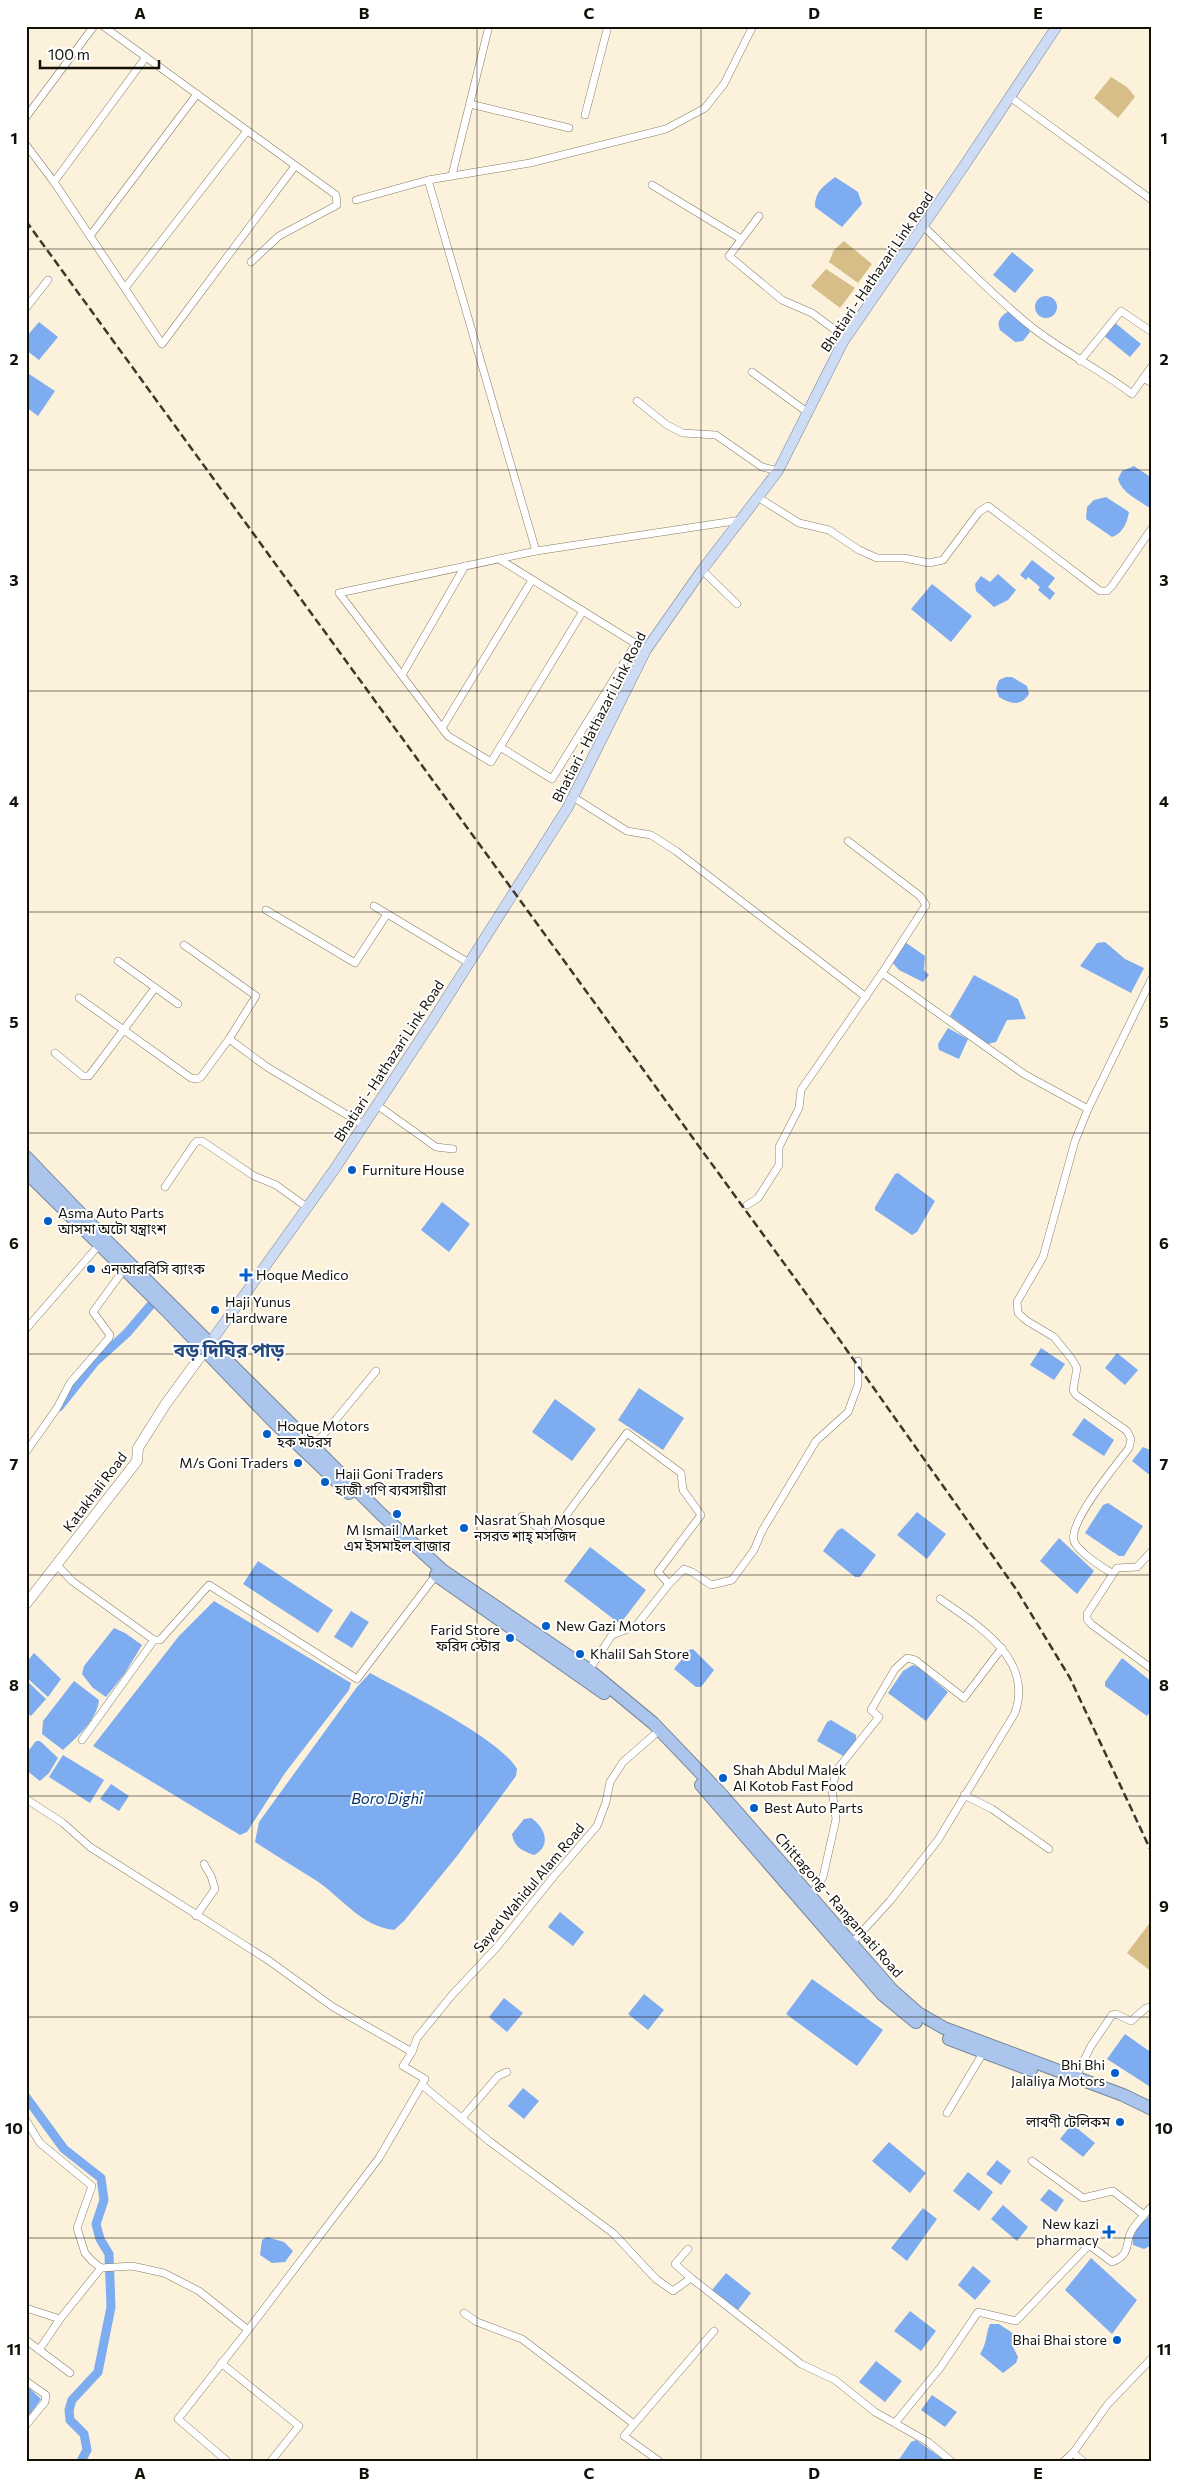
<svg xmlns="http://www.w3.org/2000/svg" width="1178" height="2487" viewBox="0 0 1178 2487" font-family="Commissioner,'Noto Sans Bengali',sans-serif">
<rect width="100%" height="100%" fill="#fcf1da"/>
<g fill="#d7bd87">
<polygon points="1111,77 1127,87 1135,97 1118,118 1094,98"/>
<polygon points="844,241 872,264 858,283 829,262 834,250"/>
<polygon points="826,269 855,288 840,308 811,286"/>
<polygon points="1152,1920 1152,1972 1127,1953"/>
</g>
<g fill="#7dacf1">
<path d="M835,177L858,192L862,204L842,227L815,207C815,191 824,186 835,177Z"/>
<polygon points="1012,252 1034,270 1015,293 993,275"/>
<circle cx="1046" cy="307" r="11"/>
<path d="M1009,311L1028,327L1030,332L1023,341L1015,342L1000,330C996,321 1001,316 1009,311Z"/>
<polygon points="39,322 58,337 39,360 26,350 26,337"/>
<polygon points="1114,322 1141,344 1130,357 1103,335"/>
<polygon points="26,372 55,391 38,416 26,407"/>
<path d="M1134,466L1152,478V506L1148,507C1137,499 1122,493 1118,479L1122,471Z"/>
<path d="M1106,497L1129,512C1127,523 1123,533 1112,537L1086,519L1087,507L1094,500Z"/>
<polygon points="1032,560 1055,578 1048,587 1055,593 1050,600 1038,590 1040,587 1028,577 1026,580 1020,575"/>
<polygon points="998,574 1016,590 1008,600 994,607 976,591 975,584 981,576 990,582"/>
<polygon points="932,584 972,616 951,642 911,609"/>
<path d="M1006,677H1012L1027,686L1029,694C1020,707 1011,704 999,697L996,688L999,680Z"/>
<polygon points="905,942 925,956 924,970 929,975 923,982 899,970 892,962"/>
<polygon points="1105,942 1125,959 1144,968 1131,993 1080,966 1097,943"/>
<polygon points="974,975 1018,999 1026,1019 1007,1020 996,1042 988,1044 950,1016"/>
<polygon points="948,1028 968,1039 959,1059 939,1050 938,1044"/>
<polygon points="898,1173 935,1201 917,1232 912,1235 875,1210 875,1207 895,1174"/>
<polygon points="442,1202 470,1224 449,1252 421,1230"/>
<polygon points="1041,1348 1065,1364 1054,1380 1030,1365"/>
<polygon points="1117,1353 1138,1370 1125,1385 1105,1368"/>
<polygon points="639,1388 684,1418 663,1450 618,1420"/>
<polygon points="555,1399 596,1429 572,1461 532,1432"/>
<polygon points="1084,1418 1114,1440 1104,1456 1072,1435"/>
<polygon points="1143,1447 1152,1451 1152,1477 1132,1461"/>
<polygon points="1108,1503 1143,1526 1124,1556 1119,1556 1085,1533 1103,1505"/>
<polygon points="917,1512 946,1534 927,1559 897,1535"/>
<polygon points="842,1528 876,1555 860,1577 855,1577 823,1551 837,1531"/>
<polygon points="1059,1538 1094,1571 1077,1594 1040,1561"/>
<polygon points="590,1547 646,1590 620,1624 564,1581"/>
<polygon points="258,1561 333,1610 318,1633 243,1584"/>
<polygon points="214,1601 351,1683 349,1690 285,1773 247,1832 240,1835 93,1746 179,1636"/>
<polygon points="351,1611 369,1622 352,1648 334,1637"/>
<polygon points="114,1628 125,1633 142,1645 125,1673 106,1697 93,1688 82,1674 84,1666"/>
<polygon points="693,1649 714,1670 701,1687 696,1687 674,1669 689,1650"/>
<polygon points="34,1653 61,1679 48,1697 26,1677 26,1663"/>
<polygon points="1122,1658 1152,1682 1152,1709 1147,1716 1105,1686 1105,1682"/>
<polygon points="913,1665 918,1667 948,1692 926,1721 888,1693 903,1671"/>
<path d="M370,1673C403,1691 501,1739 517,1769L516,1776L457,1856L404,1921L394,1930C361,1926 343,1899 317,1881C296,1868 275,1855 255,1842L259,1822L357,1687Z"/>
<polygon points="26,1680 46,1699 31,1716 26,1712"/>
<path d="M74,1681L99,1700C97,1720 77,1737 63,1750L42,1734L43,1721Z"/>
<polygon points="831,1720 856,1735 856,1740 845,1757 817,1741 827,1722"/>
<polygon points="36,1741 40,1741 58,1758 49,1773 40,1781 26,1770 26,1754"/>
<polygon points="63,1755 104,1780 90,1803 49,1777"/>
<polygon points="111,1784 129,1796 119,1811 100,1799"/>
<path d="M531,1818C545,1827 552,1846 534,1855C522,1851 514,1847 512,1834L524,1819Z"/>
<polygon points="560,1912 584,1932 573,1946 548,1927"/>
<polygon points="812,1979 883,2030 857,2066 786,2014"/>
<polygon points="644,1994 664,2010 648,2030 628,2014"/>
<polygon points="504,1998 523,2013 507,2032 489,2017"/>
<polygon points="1125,2034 1152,2053 1152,2088 1107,2059"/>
<polygon points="523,2088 539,2101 524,2119 508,2106"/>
<polygon points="1072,2124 1095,2143 1083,2157 1060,2139"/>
<polygon points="889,2142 926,2173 910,2193 872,2161"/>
<polygon points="997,2160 1011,2171 1001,2185 986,2174"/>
<polygon points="968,2172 993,2192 979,2211 953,2191"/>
<polygon points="1049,2189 1064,2200 1056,2212 1040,2200"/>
<polygon points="1003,2205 1028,2227 1017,2241 991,2219"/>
<polygon points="923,2208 937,2219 907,2261 891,2248"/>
<path d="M1152,2215V2245L1144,2249L1133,2245C1131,2233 1141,2221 1152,2215Z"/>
<polygon points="267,2237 284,2242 293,2251 285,2262 272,2263 260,2255 262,2240"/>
<polygon points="1091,2258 1137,2300 1112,2334 1065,2290"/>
<polygon points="973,2266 991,2281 975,2300 958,2285"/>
<polygon points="726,2273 751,2293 738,2310 712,2290"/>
<polygon points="910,2311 936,2331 921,2351 894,2331"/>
<path d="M990,2324H999L1014,2334L1013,2347L1018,2357L1016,2363L1003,2373L980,2354C988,2341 985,2336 990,2324Z"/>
<polygon points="876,2361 902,2381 885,2402 859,2382"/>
<polygon points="26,2385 41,2399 26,2420"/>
<polygon points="932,2395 957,2412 945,2427 921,2410"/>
<polygon points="916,2440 946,2461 898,2461 911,2442"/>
</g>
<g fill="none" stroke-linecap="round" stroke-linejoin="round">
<g stroke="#7dacf1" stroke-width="9">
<polyline points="59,1407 95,1362 127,1333 150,1306"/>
<polyline points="26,2097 64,2149 101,2178 104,2200 96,2224 100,2239 109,2254 111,2307 98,2372 72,2400 69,2410 70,2420 84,2434 87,2450 81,2461"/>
</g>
<defs>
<g id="street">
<polyline points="103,26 336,195 337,205 279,236 251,262"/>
<polyline points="1010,97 1152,200"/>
<polyline points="470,104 569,128"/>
<polyline points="585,115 608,26"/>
<polyline points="26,117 94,26"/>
<polyline points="26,145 54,182 162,344 295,166"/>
<polyline points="452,175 489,26"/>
<polyline points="428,180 530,163 666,129 705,108 724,84 753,26"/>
<polyline points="54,182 146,57"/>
<polyline points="652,185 741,239"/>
<polyline points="356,200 428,180 536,551 741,520"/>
<polyline points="759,216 729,256 782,300 812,313 846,338"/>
<path d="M923,226C959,260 994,297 1033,328C1065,353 1101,370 1132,394L1152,366"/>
<polyline points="90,236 197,94"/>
<polyline points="125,288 247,131"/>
<polyline points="26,308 48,280"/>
<polyline points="1080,361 1121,311 1152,332"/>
<polyline points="752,372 807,412"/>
<polyline points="1143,378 1152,383"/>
<polyline points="637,401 667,425 683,433 716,435 762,467 778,471"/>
<polyline points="759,498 799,523 829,530 859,550 877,558 904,558 929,563 943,560 979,512 988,506 1100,591 1107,591 1112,586 1152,528"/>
<polyline points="536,551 339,593 448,736 491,762 583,611"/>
<polyline points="499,559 646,650"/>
<polyline points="702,570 737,604"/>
<polyline points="402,675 465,566"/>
<polyline points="442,728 532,580"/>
<polyline points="500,747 552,779 636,643"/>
<polyline points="573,797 627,831 651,835 676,851 866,997"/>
<polyline points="848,841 920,896 926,905 882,973 1024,1074 1088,1109"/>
<polyline points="374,906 469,963"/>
<polyline points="266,910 355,963 387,914"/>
<polyline points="118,961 178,1004"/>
<polyline points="79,998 191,1078 197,1079 201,1077 229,1039 256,996 184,945"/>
<polyline points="229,1039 267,1067 364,1125"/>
<polyline points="55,1053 83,1076 89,1076 155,988"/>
<polyline points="377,1105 436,1147 453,1149"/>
<polyline points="165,1187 194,1144 197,1141 202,1141 254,1176 276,1185 308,1208"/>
<polyline points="747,1205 758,1198 779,1165 779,1147 799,1108 801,1090 882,973"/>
<polyline points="26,1329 99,1245"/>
<polyline points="314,1446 376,1371"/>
<polyline points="26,1452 57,1408 70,1383 109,1338 110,1335 93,1312 125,1268"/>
<polyline points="522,1516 550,1537 627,1433 681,1473 683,1490 701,1515 658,1572 669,1584 636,1626 612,1635 589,1670"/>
<polyline points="1152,1551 1137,1567 1117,1568 1087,1614 1087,1619 1091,1624 1152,1669"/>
<polyline points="56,1564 72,1581 154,1640 160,1640 209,1585 357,1679 436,1575"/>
<path d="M1112,1573C1103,1568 1077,1551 1074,1541C1068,1522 1117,1464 1129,1448L1131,1439L1127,1431L1076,1395L1073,1390L1077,1368L1071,1358L1054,1337L1027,1321L1018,1313L1017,1302L1043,1257L1075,1141L1088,1109L1152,978"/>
<polyline points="669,1584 684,1569 692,1572 711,1585 732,1580 754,1550 762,1531 816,1441 848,1412 858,1385 858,1361"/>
<polyline points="82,1740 154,1640"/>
<polyline points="964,1795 992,1809 1049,1849"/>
<polyline points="26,1799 63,1823 90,1847 268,1960 333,2007 412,2052 403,2066 425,2079 379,2158 248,2330 199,2291 164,2273 132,2266 101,2268 92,2261 85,2253 77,2228 92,2186 40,2143 26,2120"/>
<polyline points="811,1895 823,1877 836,1819 832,1790 836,1771 879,1717 871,1710 895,1669 907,1658 915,1660 964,1698 1002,1648"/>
<polyline points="196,1916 215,1889 211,1876 204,1864"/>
<path d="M850,1945L890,1901L938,1840L1015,1713C1034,1658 977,1625 940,1599"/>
<polyline points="412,2052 417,2038 452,1995 497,1947 554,1876 597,1826 606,1802 610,1782 623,1762 654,1735"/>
<polyline points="1075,2078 1091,2046 1112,2015 1116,2014 1131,2021 1146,2008 1152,2007"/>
<polyline points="422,2085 489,2141 613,2233 656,2279 673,2291 691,2278 675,2264 688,2249"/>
<polyline points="947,2113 983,2053"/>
<polyline points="462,2118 498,2076 507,2072"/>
<polyline points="1032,2161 1083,2198 1113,2191 1144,2215 1152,2206"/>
<polyline points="691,2278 801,2364 835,2380 875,2412 928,2442 951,2461"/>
<polyline points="26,2308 60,2319 101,2268"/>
<polyline points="464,2313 477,2322 522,2339 634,2424"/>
<polyline points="26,2340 70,2373"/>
<polyline points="39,2350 60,2319"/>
<polyline points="224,2360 221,2363 299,2426 271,2461"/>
<polyline points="26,2381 46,2395 45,2402 26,2425"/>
<path d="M895,2423L940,2368L978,2312L1016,2321L1089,2245L1112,2262C1131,2255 1125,2244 1131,2232C1134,2226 1140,2220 1144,2215"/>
<polyline points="1073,2453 1083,2461"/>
<polyline points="227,2461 178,2419 248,2330"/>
<polyline points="659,2461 624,2436 714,2331"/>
<polyline points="1064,2461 1073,2453 1108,2404 1152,2358"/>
</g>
<polyline id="secondary" points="26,1604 137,1461 138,1448 165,1405 208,1346"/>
<polyline id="primary" points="210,1343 334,1170 431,1023 568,807 646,650 702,570 778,471 843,342 962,169 1057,26"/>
<g id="highway">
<polyline points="26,1157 105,1239 381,1514 442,1570 589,1670 653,1723 722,1795 892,1990 918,2013 944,2028 1123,2095 1152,2109"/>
<polyline points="26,1172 165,1309 274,1422 349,1493"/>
<polyline points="436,1575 604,1693"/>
<polyline points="701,1785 882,1994 916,2022"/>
<polyline points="949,2039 1031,2070"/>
</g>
</defs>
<use href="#street" stroke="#867d68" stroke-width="8"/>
<use href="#secondary" stroke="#867d68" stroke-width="11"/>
<use href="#primary" stroke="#76869c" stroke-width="11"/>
<use href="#highway" stroke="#76869c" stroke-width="14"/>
<use href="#street" stroke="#fff" stroke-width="7"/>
<use href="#secondary" stroke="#fff" stroke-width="10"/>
<use href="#primary" stroke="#cddcf4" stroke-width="10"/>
<use href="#highway" stroke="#abc5ec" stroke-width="12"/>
<polyline stroke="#3c382d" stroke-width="2.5" stroke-dasharray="8 4" stroke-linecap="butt" points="26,221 834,1332 1016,1589 1070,1678 1152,1853"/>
</g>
<path fill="none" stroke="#131008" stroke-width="1" stroke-opacity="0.55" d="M252,26V2461M477,26V2461M701,26V2461M926,26V2461M26,249H1152M26,470H1152M26,691H1152M26,912H1152M26,1133H1152M26,1354H1152M26,1575H1152M26,1796H1152M26,2017H1152M26,2238H1152"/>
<g fill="#045ec7" stroke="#fff" stroke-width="2">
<circle cx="352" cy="1170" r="5"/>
<circle cx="48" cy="1221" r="5"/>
<circle cx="91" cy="1269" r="5"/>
<path d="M243.5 1267.5h5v5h5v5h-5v5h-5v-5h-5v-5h5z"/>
<circle cx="215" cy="1310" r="5"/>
<circle cx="267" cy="1434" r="5"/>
<circle cx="298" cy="1463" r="5"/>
<circle cx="325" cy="1482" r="5"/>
<circle cx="397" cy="1514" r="5"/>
<circle cx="464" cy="1528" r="5"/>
<circle cx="546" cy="1626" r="5"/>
<circle cx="510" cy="1638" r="5"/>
<circle cx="580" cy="1654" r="5"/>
<circle cx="723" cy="1778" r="5"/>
<circle cx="754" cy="1808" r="5"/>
<circle cx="1115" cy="2073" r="5"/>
<circle cx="1120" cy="2122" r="5"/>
<path d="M1106.5 2224.5h5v5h5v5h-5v5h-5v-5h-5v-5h5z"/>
<circle cx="1117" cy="2340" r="5"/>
</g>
<g text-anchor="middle" stroke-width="4" stroke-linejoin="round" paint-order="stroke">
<g font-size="14" fill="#131008" stroke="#fff">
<text transform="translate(877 272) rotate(-56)" y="5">Bhatiari - Hathazari Link Road</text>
<text transform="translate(599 717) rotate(-63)" y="5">Bhatiari - Hathazari Link Road</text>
<text transform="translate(389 1061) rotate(-57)" y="5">Bhatiari - Hathazari Link Road</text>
<text transform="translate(95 1492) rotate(-53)" y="5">Katakhali Road</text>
<text transform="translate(529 1888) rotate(-50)" y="5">Sayed Wahidul Alam Road</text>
<text transform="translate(839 1905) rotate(49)" y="5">Chittagong - Rangamati Road</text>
</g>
<g font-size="14" fill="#131008" stroke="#fff" text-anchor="start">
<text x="362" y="1175">Furniture House</text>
<text x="58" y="1218">Asma Auto Parts<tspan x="58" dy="16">আসমা অটো যন্ত্রাংশ</tspan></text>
<text x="101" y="1274">এনআরবিসি ব্যাংক</text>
<text x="256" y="1280">Hoque Medico</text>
<text x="225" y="1307">Haji Yunus<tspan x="225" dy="16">Hardware</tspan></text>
<text x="277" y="1431">Hoque Motors<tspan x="277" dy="16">হক মটরস</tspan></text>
<text x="288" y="1468" text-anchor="end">M/s Goni Traders</text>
<text x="335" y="1479">Haji Goni Traders<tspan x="335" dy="16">হাজী গণি ব্যবসায়ীরা</tspan></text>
<text x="474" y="1525">Nasrat Shah Mosque<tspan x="474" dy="16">নসরত শাহ্‌ মসজিদ</tspan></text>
<text x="397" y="1535" text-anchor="middle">M Ismail Market<tspan x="397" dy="16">এম ইসমাইল বাজার</tspan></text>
<text x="556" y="1631">New Gazi Motors</text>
<text x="500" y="1635" text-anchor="end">Farid Store<tspan x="500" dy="16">ফরিদ স্টোর</tspan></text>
<text x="590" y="1659">Khalil Sah Store</text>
<text x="733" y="1775">Shah Abdul Malek<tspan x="733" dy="16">Al Kotob Fast Food</tspan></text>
<text x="764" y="1813">Best Auto Parts</text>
<text x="1105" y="2070" text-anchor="end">Bhi Bhi<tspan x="1105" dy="16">Jalaliya Motors</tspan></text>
<text x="1110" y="2127" text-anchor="end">লাবণী টেলিকম</text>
<text x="1099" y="2229" text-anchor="end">New kazi<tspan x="1099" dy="16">pharmacy</tspan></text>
<text x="1107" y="2345" text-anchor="end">Bhai Bhai store</text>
</g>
<g font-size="15" font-style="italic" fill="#05336e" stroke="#fff">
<text x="387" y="1804">Boro Dighi</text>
</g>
<g font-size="19" font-weight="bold" fill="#244a7f" stroke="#fff">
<text x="229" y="1357">বড় দিঘির পাড়</text>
</g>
</g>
<rect width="1178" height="2487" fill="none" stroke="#ffffff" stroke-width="55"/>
<path d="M40 60v8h119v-8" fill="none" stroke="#131008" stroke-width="2.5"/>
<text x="48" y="60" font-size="15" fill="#131008" stroke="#ffffff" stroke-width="4" paint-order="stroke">100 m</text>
<rect x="28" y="28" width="1122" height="2432" fill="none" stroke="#131008" stroke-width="2"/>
<g font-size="16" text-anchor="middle" font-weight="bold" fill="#131008">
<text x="140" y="19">A</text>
<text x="364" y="19">B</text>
<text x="589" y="19">C</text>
<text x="814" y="19">D</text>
<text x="1038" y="19">E</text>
<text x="14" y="144">1</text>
<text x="1164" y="144">1</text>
<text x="14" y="365">2</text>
<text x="1164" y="365">2</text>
<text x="14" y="586">3</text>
<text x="1164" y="586">3</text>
<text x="14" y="807">4</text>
<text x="1164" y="807">4</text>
<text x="14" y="1028">5</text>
<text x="1164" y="1028">5</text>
<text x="14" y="1249">6</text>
<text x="1164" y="1249">6</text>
<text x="14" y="1470">7</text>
<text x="1164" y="1470">7</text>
<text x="14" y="1691">8</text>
<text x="1164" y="1691">8</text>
<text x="14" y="1912">9</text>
<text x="1164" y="1912">9</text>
<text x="14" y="2134">10</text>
<text x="1164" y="2134">10</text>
<text x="14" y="2355">11</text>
<text x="1164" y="2355">11</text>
<text x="140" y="2479">A</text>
<text x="364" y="2479">B</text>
<text x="589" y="2479">C</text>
<text x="814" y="2479">D</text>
<text x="1038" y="2479">E</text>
</g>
</svg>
